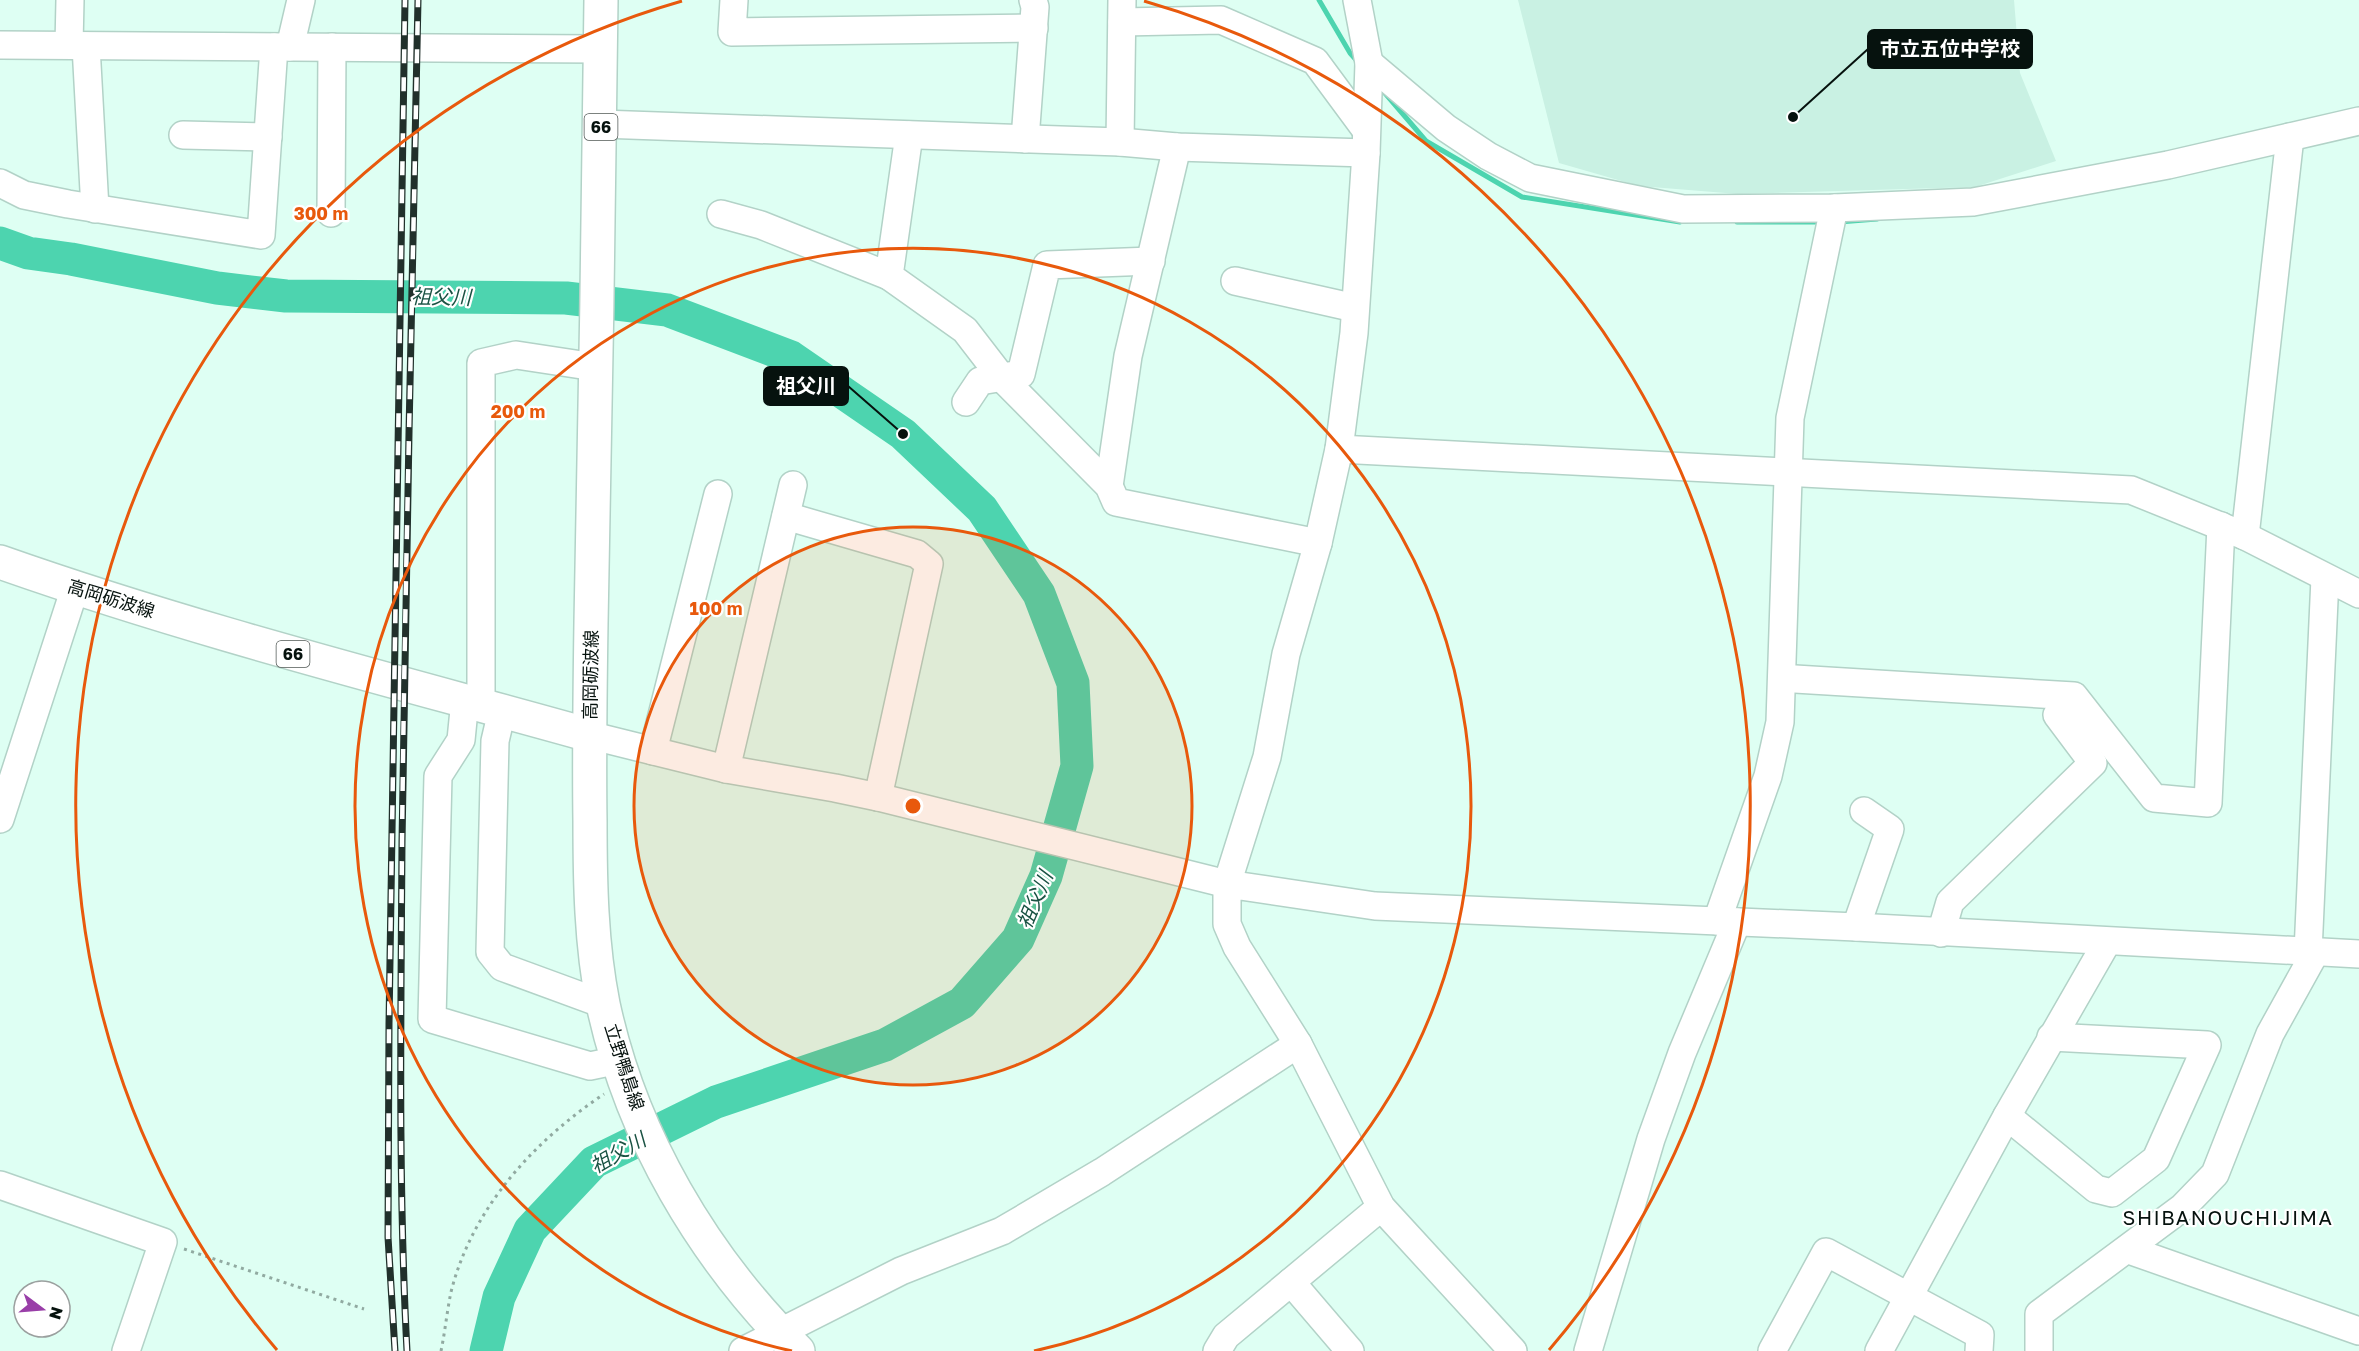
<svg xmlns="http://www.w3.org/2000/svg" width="2359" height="1351" viewBox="0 0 2359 1351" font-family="'Golos Text','Noto Sans JP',sans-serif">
<rect width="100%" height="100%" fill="#defff3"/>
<polygon fill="#c9f1e3" points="1518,0 2014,0 2020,73 2056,161 1975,187 1738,194 1639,186 1559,163"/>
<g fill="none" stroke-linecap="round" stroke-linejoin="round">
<g stroke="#4dd4af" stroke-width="5">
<polyline points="1319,0 1350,53 1358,62"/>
<polyline points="1384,92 1426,141 1522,197 1680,222"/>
<polyline points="1737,222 1824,222"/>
<polyline points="1839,222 1877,219"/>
</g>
<polyline stroke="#4dd4af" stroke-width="33" points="0,243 28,253 71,259 217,288 286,296 566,298 667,310 791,357 903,434 982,509 1039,594 1073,683 1077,766 1046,876 1018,939 962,1003 885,1045 716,1102 594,1162 530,1230 499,1297 486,1351"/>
<defs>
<g id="minor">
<polyline points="734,0 732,32 1034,28"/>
<polyline points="1122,22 1221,20 1315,61 1366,130"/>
<polyline points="0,45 600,49"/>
<polyline points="69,45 70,0"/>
<polyline points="86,46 95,209"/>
<polyline points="290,47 301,0"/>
<polyline points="1369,63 1446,128 1488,156 1530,178 1683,209 1834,208 1973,202 2168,165 2359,121"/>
<polyline points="601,124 1120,142 1177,147 1366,153"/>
<polyline points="183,135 268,137"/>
<polyline points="909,135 889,276 965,330 1002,378 1109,486 1116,502 1318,543"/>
<polyline points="1025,139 1035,7 1033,0"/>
<polyline points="1120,142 1122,0"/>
<polyline points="0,183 24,195 68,204 261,235 274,47"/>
<polyline points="331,213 332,47"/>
<polyline points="721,214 761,225 889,276"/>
<polyline points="1235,281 1355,308"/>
<polyline points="966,402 980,381 1021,374 1047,265 1151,261"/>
<polyline points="1339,449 2131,490 2245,536 2359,594"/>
<polyline points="1109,486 1128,356 1177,147"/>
<polyline points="786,516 917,554 929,564 878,797"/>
<polyline points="2245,536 2290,137"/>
<polyline points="1795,679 2074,696 2154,798 2208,803 2221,526"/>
<polyline points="465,700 461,740 438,776 432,1019 590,1066 619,1060"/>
<polyline points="481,705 481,363 516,355 595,367"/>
<polyline points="502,711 495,741 490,952 502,967 603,1004"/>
<polyline points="589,735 726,769 835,788 878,797 1227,884 1267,757 1286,654 1318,543 1339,449 1354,333 1366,153 1369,63 1357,0"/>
<polyline points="653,751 718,494"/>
<polyline points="726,769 793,485"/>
<polyline points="0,819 75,588"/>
<polyline points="1717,921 1768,776 1780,722 1790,418 1834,208"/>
<polyline points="1856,927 1890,829 1864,811"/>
<polyline points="1941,933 1950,902 2093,763 2057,715"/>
<polyline points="2308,952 2325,578"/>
<polyline points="2007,1116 2096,1189 2112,1193 2156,1159 2207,1045 2051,1037"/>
<polyline points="0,1185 163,1242 126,1351"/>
<polyline points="2129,1250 2359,1331"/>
<polyline points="1291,1282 1350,1351"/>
<polyline points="743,1351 901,1271 1002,1231 1102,1172 1298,1044"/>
<polyline points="1217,1351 1226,1336 1381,1207"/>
<polyline points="1513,1351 1381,1207 1298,1044 1237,947 1227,924 1227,884 1375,906 1856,927 2359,954"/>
<polyline points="1588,1351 1651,1139 1682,1053 1737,922"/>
<polyline points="1772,1351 1826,1252 1980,1335 1979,1351"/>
<polyline points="1879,1351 2007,1116 2107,942"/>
<polyline points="2039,1351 2039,1314 2183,1207 2215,1174 2270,1034 2316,951"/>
</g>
<g id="major">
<path d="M601,0C599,208 595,415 591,623C590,689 589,755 590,821C590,881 591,944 603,1004C631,1135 703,1257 798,1351"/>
<path d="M0,562C193,630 392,680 589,735"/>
</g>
</defs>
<use href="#minor" stroke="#b2d2c7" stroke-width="30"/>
<use href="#major" stroke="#b2d2c7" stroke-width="36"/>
<g stroke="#91aaa1" stroke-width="3" stroke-dasharray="3 4.5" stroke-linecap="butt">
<polyline points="184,1249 364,1309"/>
<path d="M441,1351C445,1332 447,1311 451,1292C472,1208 534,1141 604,1094"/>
</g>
<use href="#minor" stroke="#fff" stroke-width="27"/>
<use href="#major" stroke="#fff" stroke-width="33"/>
<defs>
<g id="rail">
<polyline points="395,1351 388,1237 389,1024 405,0"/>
<path d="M407,1351C398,1181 401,1012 402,842C405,561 413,281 418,0"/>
</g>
</defs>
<use href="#rail" stroke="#21302b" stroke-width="7"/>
<use href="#rail" stroke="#fff" stroke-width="4.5" stroke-dasharray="14" stroke-linecap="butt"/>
</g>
<circle cx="913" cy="806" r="279" fill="#e8590c" fill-opacity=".12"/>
<g fill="none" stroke="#e8590c" stroke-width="3">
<circle cx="913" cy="806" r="279"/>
<path d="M792 1351A558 558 0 1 1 1034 1351"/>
<path d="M277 1350A837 837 0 0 1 682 1M1144 1A837 837 0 0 1 1549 1350"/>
</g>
<g text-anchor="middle" stroke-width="4.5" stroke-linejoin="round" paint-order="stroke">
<g fill="#fff" stroke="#515956" stroke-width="1.5">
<rect x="584.5" y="114" width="33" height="26" rx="4.5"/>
<rect x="276.5" y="641" width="33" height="26" rx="4.5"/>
</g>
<g font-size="16" font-weight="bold" fill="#06120e">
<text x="601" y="133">66</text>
<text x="293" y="660">66</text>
</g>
<g font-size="18" fill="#06120e" stroke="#fff">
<text transform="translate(111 599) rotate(17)" y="6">高岡砺波線</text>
<text transform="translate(591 675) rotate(-89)" y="6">高岡砺波線</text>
<text transform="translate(624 1067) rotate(72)" y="6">立野鴨島線</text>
</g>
<g font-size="20" font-style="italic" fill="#1a5243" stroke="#fff">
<text transform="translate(441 297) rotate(1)" y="7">祖父川</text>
<text transform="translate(1035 900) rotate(-67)" y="7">祖父川</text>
<text transform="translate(618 1153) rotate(-30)" y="7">祖父川</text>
</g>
<g font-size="20" letter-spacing="1.5" fill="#06120e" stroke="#fff">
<text x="2228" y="1225">SHIBANOUCHIJIMA</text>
</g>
</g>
<circle cx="913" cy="806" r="9" fill="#e8590c" stroke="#fff" stroke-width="3"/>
<g font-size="18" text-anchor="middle" font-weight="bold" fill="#e8590c" stroke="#fff" stroke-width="4.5" stroke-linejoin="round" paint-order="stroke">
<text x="321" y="220">300 m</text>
<text x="518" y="418">200 m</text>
<text x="716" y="615">100 m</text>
</g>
<path fill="none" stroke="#06120e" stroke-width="2" d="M1793 117L1868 49M903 434L848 386"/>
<g fill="#06120e" stroke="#fff" stroke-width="2">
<circle cx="1793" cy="117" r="6"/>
<circle cx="903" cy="434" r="6"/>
</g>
<g fill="#06120e" stroke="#06120e" stroke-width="2">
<rect x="1868" y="30" width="164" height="38" rx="6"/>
<rect x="764" y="367" width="84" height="38" rx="6"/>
</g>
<g font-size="20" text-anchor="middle" font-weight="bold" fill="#fff">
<text x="1950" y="56">市立五位中学校</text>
<text x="806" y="393">祖父川</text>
</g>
<g transform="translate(42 1309) rotate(106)"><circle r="28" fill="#ffffff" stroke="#9ba09f" stroke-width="1.5"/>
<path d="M0-4.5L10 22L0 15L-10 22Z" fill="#993ea8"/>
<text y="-9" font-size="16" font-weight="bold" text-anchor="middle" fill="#06120e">N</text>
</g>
</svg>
